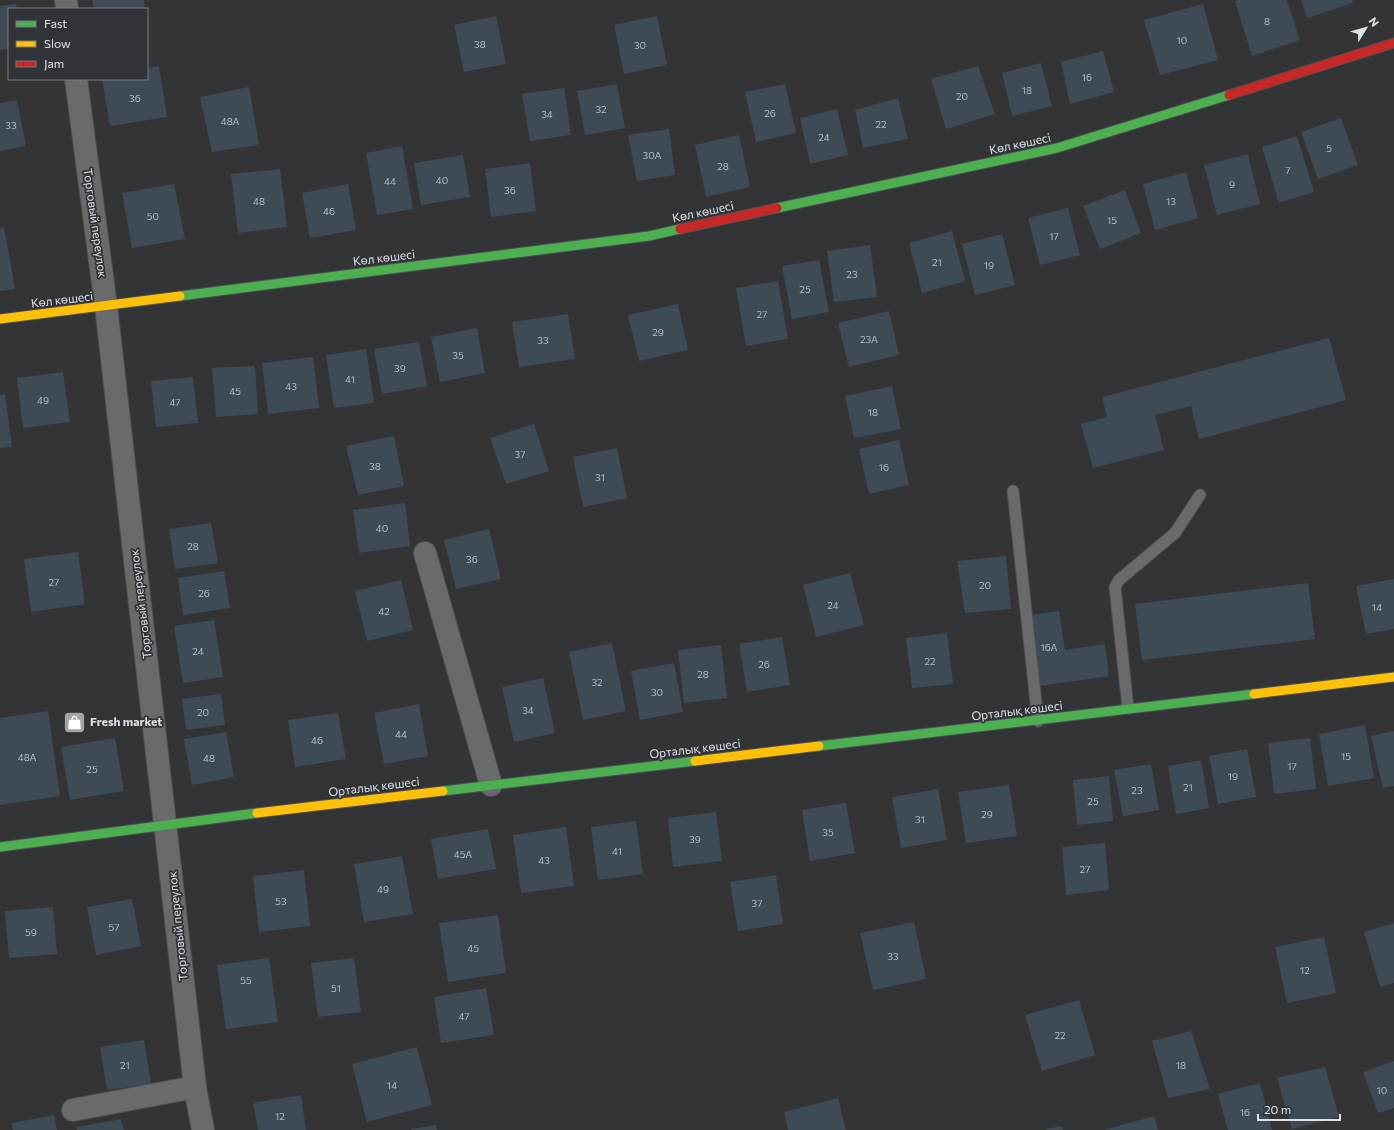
<svg xmlns="http://www.w3.org/2000/svg" width="1394" height="1130" viewBox="0 0 1394 1130" font-family="Commissioner,sans-serif">
<rect width="100%" height="100%" fill="#323436"/>
<g fill="#3e4b54">
<polygon points="92,0 144,0 145,9 94,9"/>
<polygon points="1239,0 1287,0 1300,40 1252,56 1235,1"/>
<polygon points="1301,0 1352,0 1353,3 1307,18"/>
<polygon points="16,4 17,9 9,9 9,49 0,50 0,6"/>
<polygon points="1203,4 1218,60 1160,75 1144,20"/>
<polygon points="496,16 506,64 464,72 454,25"/>
<polygon points="657,16 667,65 624,74 614,25"/>
<polygon points="1103,51 1114,92 1070,104 1061,62"/>
<polygon points="1041,63 1052,106 1012,116 1002,73"/>
<polygon points="159,66 167,117 110,126 102,79 147,79 147,68"/>
<polygon points="978,66 995,114 946,129 931,79"/>
<polygon points="617,84 625,128 585,135 577,91"/>
<polygon points="785,84 796,133 756,142 745,92"/>
<polygon points="249,87 259,145 212,152 200,97"/>
<polygon points="564,88 571,135 530,141 522,94"/>
<polygon points="898,98 908,139 863,148 855,110"/>
<polygon points="17,100 26,146 0,151 0,103"/>
<polygon points="837,109 848,155 810,164 800,118"/>
<polygon points="1341,118 1358,165 1318,179 1301,132"/>
<polygon points="669,129 675,175 637,181 628,135"/>
<polygon points="739,135 750,187 706,197 695,145"/>
<polygon points="1297,136 1314,192 1279,203 1262,147"/>
<polygon points="402,146 413,209 377,215 366,153"/>
<polygon points="1248,154 1260,204 1217,215 1204,165"/>
<polygon points="463,155 470,197 421,205 414,163"/>
<polygon points="530,163 536,211 491,217 485,169"/>
<polygon points="280,169 287,227 238,233 231,174"/>
<polygon points="1186,172 1198,218 1155,230 1143,184"/>
<polygon points="174,184 185,239 132,248 122,193"/>
<polygon points="348,184 356,230 310,238 302,193"/>
<polygon points="1125,190 1141,233 1100,249 1083,206"/>
<polygon points="1068,208 1080,255 1040,265 1028,218"/>
<polygon points="4,227 15,289 0,291 0,228"/>
<polygon points="952,231 965,281 922,293 909,243"/>
<polygon points="1002,234 1015,285 975,295 962,244"/>
<polygon points="870,245 877,297 834,302 827,251"/>
<polygon points="819,260 829,312 792,319 782,266"/>
<polygon points="778,281 788,339 746,346 736,288"/>
<polygon points="678,304 688,350 639,361 628,315"/>
<polygon points="889,311 899,355 849,367 838,323"/>
<polygon points="568,314 575,359 519,367 512,322"/>
<polygon points="477,328 485,373 440,382 431,337"/>
<polygon points="1329,338 1346,400 1199,439 1191,406 1155,415 1164,450 1093,468 1081,424 1107,417 1102,397"/>
<polygon points="419,342 427,386 382,394 374,349"/>
<polygon points="366,349 374,403 334,408 326,355"/>
<polygon points="313,357 319,408 268,414 262,363"/>
<polygon points="255,366 258,414 216,417 212,368"/>
<polygon points="63,372 70,422 23,428 17,378"/>
<polygon points="193,377 198,423 156,427 151,381"/>
<polygon points="892,386 901,429 854,438 845,396"/>
<polygon points="5,394 12,447 0,448 0,395"/>
<polygon points="534,424 549,471 506,484 490,438"/>
<polygon points="394,436 404,486 358,495 346,446"/>
<polygon points="899,440 909,485 869,494 859,449"/>
<polygon points="617,448 627,498 583,507 573,457"/>
<polygon points="405,503 410,546 359,553 353,510"/>
<polygon points="211,523 218,563 175,569 169,529"/>
<polygon points="489,529 501,579 456,589 444,540"/>
<polygon points="78,552 85,604 31,612 24,559"/>
<polygon points="1006,556 1011,609 965,613 957,561"/>
<polygon points="224,571 230,608 183,615 178,578"/>
<polygon points="850,573 864,625 816,637 803,585"/>
<polygon points="1394,579 1394,629 1366,634 1356,586"/>
<polygon points="401,580 413,630 367,641 355,591"/>
<polygon points="1308,583 1315,639 1142,660 1135,604"/>
<polygon points="1059,611 1065,650 1105,644 1109,676 1040,686 1030,615"/>
<polygon points="214,620 223,677 183,683 174,626"/>
<polygon points="947,633 953,684 912,688 906,638"/>
<polygon points="782,637 790,685 747,692 739,644"/>
<polygon points="612,643 626,711 583,720 569,652"/>
<polygon points="721,645 727,698 684,703 678,650"/>
<polygon points="674,663 683,712 640,720 631,671"/>
<polygon points="543,678 555,733 514,742 502,687"/>
<polygon points="221,694 225,725 186,730 182,699"/>
<polygon points="419,704 428,756 384,764 374,713"/>
<polygon points="48,711 60,796 0,805 0,718"/>
<polygon points="338,713 346,759 295,767 288,720"/>
<polygon points="1365,725 1374,778 1328,786 1319,734"/>
<polygon points="1394,731 1394,786 1383,788 1371,736"/>
<polygon points="226,732 234,777 192,785 184,739"/>
<polygon points="115,738 124,791 70,800 61,747"/>
<polygon points="1310,738 1316,789 1274,794 1268,743"/>
<polygon points="1247,749 1256,797 1218,804 1209,756"/>
<polygon points="1201,760 1209,808 1176,814 1168,766"/>
<polygon points="1151,764 1159,810 1123,816 1114,770"/>
<polygon points="1109,776 1113,821 1077,825 1073,780"/>
<polygon points="1009,785 1017,836 966,843 958,792"/>
<polygon points="938,789 947,840 901,848 892,797"/>
<polygon points="846,803 855,853 810,861 802,810"/>
<polygon points="716,812 722,861 673,867 668,818"/>
<polygon points="636,821 643,874 598,880 591,827"/>
<polygon points="566,827 574,886 521,893 513,835"/>
<polygon points="488,829 496,869 438,879 431,839"/>
<polygon points="1105,843 1109,890 1066,895 1062,847"/>
<polygon points="402,856 413,914 364,922 354,864"/>
<polygon points="304,870 310,926 259,932 253,876"/>
<polygon points="776,875 783,924 738,931 730,882"/>
<polygon points="132,899 141,946 96,955 87,907"/>
<polygon points="53,907 57,954 9,958 5,911"/>
<polygon points="498,915 506,973 448,982 439,923"/>
<polygon points="914,922 926,979 873,990 860,933"/>
<polygon points="1394,923 1394,983 1380,987 1364,932"/>
<polygon points="1324,937 1336,993 1287,1003 1275,947"/>
<polygon points="269,958 278,1022 226,1029 217,965"/>
<polygon points="354,958 361,1012 318,1017 311,963"/>
<polygon points="486,988 494,1035 441,1043 434,997"/>
<polygon points="1079,1000 1095,1055 1042,1071 1025,1015"/>
<polygon points="1191,1031 1210,1089 1168,1098 1152,1041"/>
<polygon points="144,1040 151,1084 107,1090 100,1047"/>
<polygon points="417,1047 432,1105 367,1122 352,1064"/>
<polygon points="1394,1061 1394,1108 1378,1113 1363,1072"/>
<polygon points="1325,1067 1339,1117 1292,1129 1277,1078"/>
<polygon points="1260,1083 1272,1130 1228,1130 1218,1094"/>
<polygon points="301,1095 306,1130 258,1130 253,1103"/>
<polygon points="838,1098 846,1130 788,1130 784,1112"/>
<polygon points="54,1115 57,1130 13,1130 12,1123"/>
<polygon points="1154,1116 1158,1130 1104,1130"/>
<polygon points="121,1119 124,1130 77,1130 77,1127"/>
<polygon points="436,1125 437,1130 411,1130 411,1129"/>
<polygon points="1062,1126 1063,1130 1046,1130 1046,1129"/>
</g>
<g fill="none" stroke-linecap="round" stroke-linejoin="round">
<defs>
<g id="lane">
<polyline points="1013,491 1038,721"/>
<polyline points="1128,708 1115,587 1119,580 1175,533 1200,495"/>
</g>
<g id="street">
<polyline points="66,0 67,9"/>
<polyline points="76,79 106,306 195,1087 203,1130"/>
<polyline points="425,553 491,785"/>
<polyline points="73,1110 195,1087"/>
</g>
<g id="fast">
<polyline points="777,208 1057,148 1229,95"/>
<polyline points="180,296 649,236 680,229"/>
<polyline points="819,746 1254,694"/>
<polyline points="443,791 695,761"/>
<polyline points="0,847 257,813"/>
</g>
<g id="slow">
<polyline points="0,319 180,296"/>
<polyline points="1254,694 1394,677"/>
<polyline points="695,761 819,746"/>
<polyline points="257,813 443,791"/>
</g>
<g id="jam">
<polyline points="1229,95 1394,43"/>
<polyline points="680,229 777,208"/>
</g>
</defs>
<use href="#lane" stroke="#4e4f52" stroke-width="13"/>
<use href="#street" stroke="#4e4f52" stroke-width="24"/>
<use href="#fast" stroke="#4e4f52" stroke-width="11"/>
<use href="#slow" stroke="#4e4f52" stroke-width="11"/>
<use href="#jam" stroke="#4e4f52" stroke-width="11"/>
<use href="#lane" stroke="#686a6c" stroke-width="11"/>
<use href="#street" stroke="#686a6c" stroke-width="22"/>
<use href="#fast" stroke="#4caf50" stroke-width="9"/>
<use href="#slow" stroke="#ffc107" stroke-width="9"/>
<use href="#jam" stroke="#c62828" stroke-width="9"/>
</g>
<defs>
<symbol id="shop-square" viewBox="-11 -11 22 22"><rect x="-9" y="-9" width="18" height="18" rx="4" fill="#a2a4a8" stroke="#303338"/><path d="M-5-2.5h2.3a2.7 3.5 0 0 1 5.4 0H5L5.5 6h-11ZM-1.5-2.5h3a1.5 2.3 0 0 0-3 0Z" fill="#fff"/></symbol>
</defs>
<g fill-rule="evenodd">
<use href="#shop-square" x="62" y="710" width="25" height="25"/>
</g>
<g text-anchor="middle" stroke-width="3.5" stroke-linejoin="round" paint-order="stroke">
<g font-size="10" fill="#b7bcc1">
<text x="1267" y="25">8</text>
<text x="1182" y="44">10</text>
<text x="480" y="48">38</text>
<text x="640" y="49">30</text>
<text x="1087" y="81">16</text>
<text x="1027" y="94">18</text>
<text x="962" y="100">20</text>
<text x="135" y="102">36</text>
<text x="601" y="113">32</text>
<text x="770" y="117">26</text>
<text x="547" y="118">34</text>
<text x="230" y="125">48А</text>
<text x="881" y="128">22</text>
<text x="11" y="129">33</text>
<text x="824" y="141">24</text>
<text x="1329" y="152">5</text>
<text x="652" y="159">30А</text>
<text x="723" y="170">28</text>
<text x="1288" y="174">7</text>
<text x="442" y="184">40</text>
<text x="390" y="185">44</text>
<text x="1232" y="188">9</text>
<text x="510" y="194">36</text>
<text x="259" y="205">48</text>
<text x="1171" y="205">13</text>
<text x="329" y="215">46</text>
<text x="153" y="220">50</text>
<text x="1112" y="224">15</text>
<text x="1054" y="240">17</text>
<text x="937" y="266">21</text>
<text x="989" y="269">19</text>
<text x="852" y="278">23</text>
<text x="805" y="293">25</text>
<text x="762" y="318">27</text>
<text x="658" y="336">29</text>
<text x="869" y="343">23А</text>
<text x="543" y="344">33</text>
<text x="458" y="359">35</text>
<text x="400" y="372">39</text>
<text x="350" y="383">41</text>
<text x="291" y="390">43</text>
<text x="235" y="395">45</text>
<text x="43" y="404">49</text>
<text x="175" y="406">47</text>
<text x="873" y="416">18</text>
<text x="520" y="458">37</text>
<text x="375" y="470">38</text>
<text x="884" y="471">16</text>
<text x="600" y="481">31</text>
<text x="382" y="532">40</text>
<text x="193" y="550">28</text>
<text x="472" y="563">36</text>
<text x="54" y="586">27</text>
<text x="985" y="589">20</text>
<text x="204" y="597">26</text>
<text x="833" y="609">24</text>
<text x="1377" y="611">14</text>
<text x="384" y="615">42</text>
<text x="1049" y="651">16А</text>
<text x="198" y="655">24</text>
<text x="930" y="665">22</text>
<text x="764" y="668">26</text>
<text x="703" y="678">28</text>
<text x="597" y="686">32</text>
<text x="657" y="696">30</text>
<text x="528" y="714">34</text>
<text x="203" y="716">20</text>
<text x="401" y="738">44</text>
<text x="317" y="744">46</text>
<text x="1346" y="760">15</text>
<text x="27" y="761">48А</text>
<text x="209" y="762">48</text>
<text x="1292" y="770">17</text>
<text x="92" y="773">25</text>
<text x="1233" y="780">19</text>
<text x="1188" y="791">21</text>
<text x="1137" y="794">23</text>
<text x="1093" y="805">25</text>
<text x="987" y="818">29</text>
<text x="920" y="823">31</text>
<text x="828" y="836">35</text>
<text x="695" y="843">39</text>
<text x="617" y="855">41</text>
<text x="463" y="858">45А</text>
<text x="544" y="864">43</text>
<text x="1085" y="873">27</text>
<text x="383" y="893">49</text>
<text x="281" y="905">53</text>
<text x="757" y="907">37</text>
<text x="114" y="931">57</text>
<text x="31" y="936">59</text>
<text x="473" y="952">45</text>
<text x="893" y="960">33</text>
<text x="1305" y="974">12</text>
<text x="246" y="984">55</text>
<text x="336" y="992">51</text>
<text x="464" y="1020">47</text>
<text x="1060" y="1039">22</text>
<text x="125" y="1069">21</text>
<text x="1181" y="1069">18</text>
<text x="392" y="1089">14</text>
<text x="1382" y="1094">10</text>
<text x="1245" y="1116">16</text>
<text x="280" y="1120">12</text>
</g>
<g font-size="12" fill="#dfe1e5" stroke="#303338">
<text transform="translate(1020 144) rotate(-12)" y="4">Көл көшесі</text>
<text transform="translate(703 212) rotate(-12)" y="4">Көл көшесі</text>
<text transform="translate(95 223) rotate(82)" y="4">Торговый переулок</text>
<text transform="translate(384 258) rotate(-7)" y="4">Көл көшесі</text>
<text transform="translate(62 300) rotate(-7)" y="4">Көл көшесі</text>
<text transform="translate(141 604) rotate(-97)" y="4">Торговый переулок</text>
<text transform="translate(1017 711) rotate(-7)" y="4">Орталық көшесі</text>
<text transform="translate(695 749) rotate(-7)" y="4">Орталық көшесі</text>
<text transform="translate(374 787) rotate(-7)" y="4">Орталық көшесі</text>
<text transform="translate(178 926) rotate(-96)" y="4">Торговый переулок</text>
</g>
<g font-size="12" font-weight="bold" fill="#dfe1e5" stroke="#303338" text-anchor="start">
<text x="90" y="726">Fresh market</text>
</g>
</g>
<rect x="8" y="8" width="140" height="72" fill="#303338" stroke="#76797d"/>
<rect x="16" y="21" width="20" height="6" fill="#4caf50" stroke="#76797d"/>
<text x="44" y="28" font-size="12" fill="#dfe1e5">Fast</text>
<rect x="16" y="41" width="20" height="6" fill="#ffc107" stroke="#76797d"/>
<text x="44" y="48" font-size="12" fill="#dfe1e5">Slow</text>
<rect x="16" y="61" width="20" height="6" fill="#c62828" stroke="#76797d"/>
<text x="44" y="68" font-size="12" fill="#dfe1e5">Jam</text>
<g transform="translate(1366 28) rotate(53)" stroke="#303338" stroke-width="3" paint-order="stroke">
<path d="M0-3L7 15L0 10L-7 15Z" fill="#dfe1e5"/>
<text y="-6" font-size="11" font-weight="bold" text-anchor="middle" fill="#dfe1e5">N</text>
</g>
<path d="M1258 1114v6h82v-6" fill="none" stroke="#dfe1e5" stroke-width="2"/>
<text x="1264" y="1114" font-size="12" fill="#dfe1e5" stroke="#303338" stroke-width="3" paint-order="stroke">20 m</text>
</svg>
